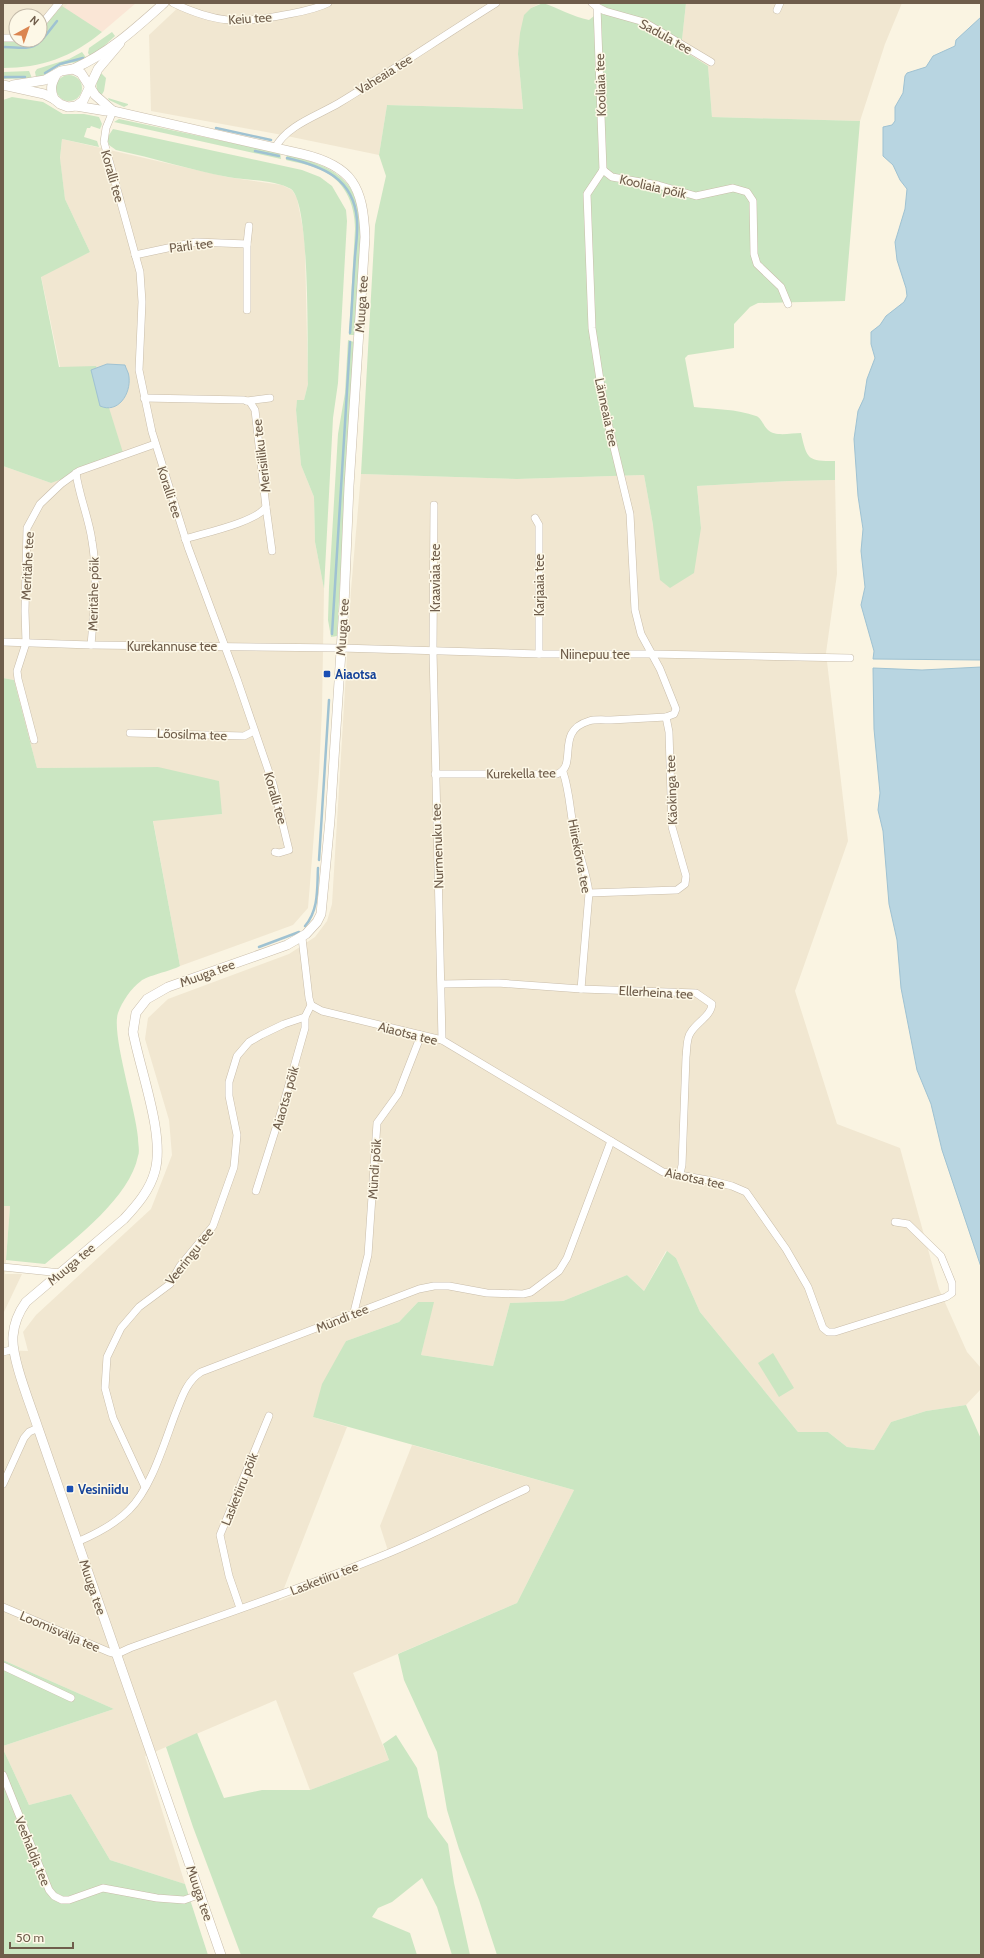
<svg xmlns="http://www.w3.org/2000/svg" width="984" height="1958" viewBox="0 0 984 1958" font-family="Cabin,sans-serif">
<rect width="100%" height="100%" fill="#faf4e2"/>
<g fill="#f1e7d1">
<polygon points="3,3 69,3 40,36 40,16 16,16 16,40 37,40 3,45"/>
<polygon points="183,3 541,3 531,8 518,54 523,109 387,105 379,155 277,134 151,111 149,35"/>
<polygon points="686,3 902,3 885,44 860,121 712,117 708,66 681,49"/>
<polygon points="62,139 227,177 282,185 292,190 297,198 303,229 305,248 308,384 304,400 297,401 296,410 301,465 314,497 315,542 324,589 322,710 319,772 308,908 293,925 180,966 153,820 222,814 158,767 37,768 14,680 3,678 3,466 51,483 60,367 41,276 90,252 65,199 60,159"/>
<polygon points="361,474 517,479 644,475 653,525 701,528 697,486 789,481 835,480 837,574 826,653 848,841 795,991 837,1124 900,1148 939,1289 967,1352 981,1368 981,1389 966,1405 926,1411 891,1422 874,1450 847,1447 828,1432 798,1432 700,1312 676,1258 666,1251 644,1291 627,1275 563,1301 510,1303 493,1366 421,1355 433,1302 418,1302 399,1322 346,1341 313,1417 347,1427 279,1601 390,1557 380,1526 412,1445 574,1490 517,1603 353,1673 389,1760 310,1790 276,1700 145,1756 185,1884 110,1860 71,1794 29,1805 3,1749 3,1746 114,1709 3,1660 3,1350 28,1351 23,1332 36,1315 151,1209 172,1155 169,1120 145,1039 148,1018 168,999 289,954 315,937 327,921 332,904 351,590"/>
<polygon points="3,1206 10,1206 5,1274 22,1274 3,1314"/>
</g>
<polygon fill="#fae6d6" points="69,3 136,3 102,32 64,8"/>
<g fill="#cbe6c2">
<path d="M543,3C558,8 573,17 589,20L594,16V3H686L681,49L708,66L712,117L860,121L845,301L758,303L750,307L734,324V348L688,355L685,358L694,407C713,409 737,409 756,416C762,418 763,426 768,430C775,437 791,433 801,433C807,460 808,461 835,461V480L789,481L697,486L701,528L694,573L670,588L660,580L653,525L644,475L517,479L361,474L375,225L386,176L379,155L387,105L523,109L518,54L520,33L524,15L531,8Z"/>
<path d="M62,6L102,32C72,57 41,68 3,68V41L40,40V31Z"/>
<polygon points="112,32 115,36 102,48 90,56 88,53 89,48"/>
<path d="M82,52L87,59C78,63 71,62 62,65C51,68 49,76 36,77L35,72L37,69L69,59Z"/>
<polygon points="29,71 32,78 3,79 3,72"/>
<path d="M101,73L106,78L104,91L101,96C94,87 96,82 101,73Z"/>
<circle cx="69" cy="88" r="13"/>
<polygon points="12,97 43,102 63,114 84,114 99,117 102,124 100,129 91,126 90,128 87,128 84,137 97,141 99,147 62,139 60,158 65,199 90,252 41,277 59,367 96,366 124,456 51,483 3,466 3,100"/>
<polygon points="108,98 128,104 128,105 124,107 109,100"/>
<polygon points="119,119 280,153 281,159 114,122"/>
<path d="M113,129L302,170L320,177L332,186L346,210L347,221L338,383L333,418L324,589L315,542L314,497L301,465L296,410L297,400H304L308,384C307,354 311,203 291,189C276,180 246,180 228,177C191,170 154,158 116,150L109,145L107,138Z"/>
<path d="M287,155C370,173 362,208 358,281C357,293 358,326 354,335H349L355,229C355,203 344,179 319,169C308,164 297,163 286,160Z"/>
<polygon points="348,340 354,342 337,636 331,637 328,620 329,587 338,434 345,393"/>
<path d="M3,678L14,680L37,768L158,767L219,781L222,814L153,821L180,966C171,971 146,976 141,981C131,988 122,1002 118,1013C111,1034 136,1110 138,1138C138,1144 140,1151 138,1156C130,1197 76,1238 45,1264L6,1260L10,1206H3Z"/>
<polygon points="667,1251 676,1258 700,1312 798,1432 828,1432 847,1447 874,1450 891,1422 926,1411 966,1405 981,1439 981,1955 497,1955 479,1900 459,1849 447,1810 437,1752 404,1680 398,1654 517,1603 574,1490 313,1417 322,1384 346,1341 399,1322 418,1302 434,1302 421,1355 493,1366 510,1303 563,1301 627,1275 644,1291"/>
<polygon points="773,1353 794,1388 779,1397 758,1363"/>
<polygon points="3,1660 114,1709 3,1746"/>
<polygon points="197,1733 224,1798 262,1790 310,1790 389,1760 383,1744 396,1735 417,1768 428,1817 448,1844 454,1883 470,1955 452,1955 437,1907 422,1878 392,1902 378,1908 372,1917 410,1933 417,1955 241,1955 193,1827 166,1747"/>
<polygon points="3,1749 29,1805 71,1794 110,1860 185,1884 208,1955 3,1955"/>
</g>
<g fill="#b8d5e1" stroke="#9fc2d2">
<polygon points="981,17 981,660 873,659 874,651 861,605 865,587 861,551 863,529 858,496 854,439 858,411 864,398 867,379 875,358 871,344 871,332 880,325 886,316 904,302 907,296 906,288 897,260 895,242 905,209 907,189 900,180 893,165 883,156 883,127 892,125 895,121 895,107 903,93 905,76 907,73 926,67 933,56 955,46 956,40"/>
<path d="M107,364L125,365C126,369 129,373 129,377C131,394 118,414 100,406L91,370Z"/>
<polygon points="981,667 981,1267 942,1150 931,1104 917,1070 901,988 897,940 889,904 883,831 878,810 880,793 874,729 873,668 922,670"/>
</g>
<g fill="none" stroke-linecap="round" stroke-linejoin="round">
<g stroke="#9fc2d2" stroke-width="2.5">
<path d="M3,47C39,49 35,49 57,21"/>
<polyline points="45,73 60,64 83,58"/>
<polyline points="3,77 25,77"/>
<polyline points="216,128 271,140"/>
<polyline points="255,151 279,156"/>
<path d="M287,158C322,166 354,178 357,220C358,232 356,244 355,256C353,282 352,308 350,333"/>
<polyline points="332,634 350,342"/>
<polyline points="319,860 329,700"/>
<path d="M305,926C319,910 317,888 318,868"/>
<polyline points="259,947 299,932"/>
</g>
<defs>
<g id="minor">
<path d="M173,3C215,23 239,24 284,15C299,12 314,10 328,3"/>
<polyline points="592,3 597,7 603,170"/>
<polyline points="597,7 605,11 644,22 711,62"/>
<polyline points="777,10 780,3"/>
<polyline points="40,26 59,3"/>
<polyline points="3,38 16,38"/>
<polyline points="113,111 106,128 104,142 140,272 142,302 139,370 152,432 188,547 237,679 273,784 289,850 279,853 275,852"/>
<path d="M275,148C287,125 317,116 339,103C392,71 443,36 496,3"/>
<polyline points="603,170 612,177 658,185 696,196 733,188 747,192 753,201 754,254 757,264 781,287 788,304"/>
<polyline points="135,255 196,242 247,244"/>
<polyline points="247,310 247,244 249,226"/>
<path d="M144,398L244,400L250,402L255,410L266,507C256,522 204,533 185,539"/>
<polyline points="247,401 270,398"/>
<path d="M76,473C79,496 89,518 92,541C98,576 94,610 91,645"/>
<polyline points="434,505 433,651 442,1040"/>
<polyline points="266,507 272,551"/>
<polyline points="535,518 539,525 539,654"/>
<polyline points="3,642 91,645 341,648 539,654 651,654 850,658"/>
<polyline points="130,733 244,736 254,731"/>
<polyline points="34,740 18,679 17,671 26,643 25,611 27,528 40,504 61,484 79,471 155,444"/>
<path d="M563,772C570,792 570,814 575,836C579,855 587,874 589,893L581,989"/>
<path d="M435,774H557C579,766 554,731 589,721C595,719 604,720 611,720C629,719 648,718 666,717"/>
<polyline points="589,893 677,890 685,884 686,876 672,827 669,732 666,717 674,714 676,709 660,669 641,634 635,610 630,514 604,406 592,328 587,194 603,170"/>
<polyline points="302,938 309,998 311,1005 322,1011 442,1040 663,1172 713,1181 732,1186 746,1192 786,1249 808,1287 823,1328 828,1332 835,1332 946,1297 952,1293 952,1283 941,1256 908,1224 895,1222"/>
<path d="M442,984L498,983L581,989L696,993L712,1004C711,1016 697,1022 691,1032C686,1038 687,1050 686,1057L682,1165L680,1174"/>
<polyline points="256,1191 282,1109 305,1028 305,1017 311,1005"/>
<polyline points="3,1267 61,1273"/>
<polyline points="354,1312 368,1255 377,1123 398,1094 421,1035"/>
<polyline points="3,1352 14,1349"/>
<polyline points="3,1484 24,1438 29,1432 38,1428"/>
<polyline points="145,1487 113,1418 105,1388 107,1357 121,1328 139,1307 170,1284 180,1266 213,1226 234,1167 237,1135 229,1096 229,1082 237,1056 249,1042 261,1035 284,1024 305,1017"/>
<path d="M77,1542C96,1534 114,1525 129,1510C152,1487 164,1443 176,1412C182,1397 187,1381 201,1372L419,1289L434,1286H449L487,1293L523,1294L531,1292L559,1271L567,1258L611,1141"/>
<path d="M3,1607L109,1652L117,1654L130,1648C216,1617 304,1588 389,1553C435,1534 480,1510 526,1489"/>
<polyline points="240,1608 229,1576 220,1535 269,1416"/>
<polyline points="3,1666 71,1698"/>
<polyline points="3,1775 49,1890 54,1896 62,1900 69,1900 103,1888 157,1898 184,1900 201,1894"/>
</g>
<g id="tertiary">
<path d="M73,69C109,53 135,29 164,3"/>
<polyline points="3,85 44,94 54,99 60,104 68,107 76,106 83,101 98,69 120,43"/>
<polyline points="13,85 45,80 61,71 73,69 81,73 95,95 113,111"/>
<path d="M54,99C50,89 51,84 56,75"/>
<path d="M76,106L106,111H113L302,154C353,166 363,187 365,237L349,486L344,605L330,820L321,914L317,922L306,934L287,945L168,987L147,999L136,1013L133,1032C140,1070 165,1135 155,1171C150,1190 137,1205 124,1219L26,1302C18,1313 14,1323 13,1336C11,1358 31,1406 38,1428L221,1955"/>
</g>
</defs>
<use href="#minor" stroke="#c9bdaa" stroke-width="8"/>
<use href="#tertiary" stroke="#c9bdaa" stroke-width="10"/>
<use href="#minor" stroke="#fff" stroke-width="7"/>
<use href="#tertiary" stroke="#fff" stroke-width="9"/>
</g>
<g fill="#1a4fb4" stroke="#fdf8e7" stroke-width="1.5">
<rect x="323" y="670" width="8" height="8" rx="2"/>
<rect x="66" y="1485" width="8" height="8" rx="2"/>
</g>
<g text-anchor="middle" stroke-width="3" stroke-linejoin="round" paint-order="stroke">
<g font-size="13" fill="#6f5d4b" stroke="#fdf8e7">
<text transform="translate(250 18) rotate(-4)" y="5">Keiu tee</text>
<text transform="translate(666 36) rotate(29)" y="5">Sadula tee</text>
<text transform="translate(384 74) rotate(-32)" y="5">Vaheaia tee</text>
<text transform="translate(600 85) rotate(-92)" y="5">Kooliaia tee</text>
<text transform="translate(113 176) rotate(74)" y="5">Koralli tee</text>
<text transform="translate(653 186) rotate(13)" y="5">Kooliaia põik</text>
<text transform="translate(191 245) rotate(-7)" y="5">Pärli tee</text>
<text transform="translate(361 304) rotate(-86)" y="5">Muuga tee</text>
<text transform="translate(607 412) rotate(78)" y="5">Länneaia tee</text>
<text transform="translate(261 456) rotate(-97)" y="5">Merisiiliku tee</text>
<text transform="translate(170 492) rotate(72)" y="5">Koralli tee</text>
<text transform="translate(27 566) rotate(-87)" y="5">Meritähe tee</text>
<text transform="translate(435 578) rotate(-90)" y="5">Kraaviaia tee</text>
<text transform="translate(539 585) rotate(-90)" y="5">Karjaaia tee</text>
<text transform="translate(93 594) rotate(-89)" y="5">Meritähe põik</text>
<text transform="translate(342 627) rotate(-86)" y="5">Muuga tee</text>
<text x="172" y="651">Kurekannuse tee</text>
<text x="595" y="659">Niinepuu tee</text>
<text transform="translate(192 734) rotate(2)" y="5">Lõosilma tee</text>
<text transform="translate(521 773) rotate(-1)" y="5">Kurekella tee</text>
<text transform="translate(671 790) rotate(-92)" y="5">Käokinga tee</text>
<text transform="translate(276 798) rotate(74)" y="5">Koralli tee</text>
<text transform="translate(437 846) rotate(-92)" y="5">Nurmenuku tee</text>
<text transform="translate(580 856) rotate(79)" y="5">Hiirekõrva tee</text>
<text transform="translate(207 973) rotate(-20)" y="5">Muuga tee</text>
<text transform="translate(656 992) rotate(3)" y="5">Ellerheina tee</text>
<text transform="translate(408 1033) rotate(14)" y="5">Aiaotsa tee</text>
<text transform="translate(285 1098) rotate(-74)" y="5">Aiaotsa põik</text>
<text transform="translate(374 1169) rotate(-86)" y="5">Mündi põik</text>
<text transform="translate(695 1178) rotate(12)" y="5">Aiaotsa tee</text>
<text transform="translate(189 1256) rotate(-52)" y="5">Veeringu tee</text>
<text transform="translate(71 1264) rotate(-40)" y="5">Muuga tee</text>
<text transform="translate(342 1318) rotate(-22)" y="5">Mündi tee</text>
<text transform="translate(239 1489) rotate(-68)" y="5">Lasketiiru põik</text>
<text transform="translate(324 1578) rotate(-21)" y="5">Lasketiiru tee</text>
<text transform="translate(93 1587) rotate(71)" y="5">Muuga tee</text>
<text transform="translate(60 1631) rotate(23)" y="5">Loomisvälja tee</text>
<text transform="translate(33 1851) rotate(68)" y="5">Veehaldja tee</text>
<text transform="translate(200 1893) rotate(71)" y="5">Muuga tee</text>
</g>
<g font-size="13" font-weight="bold" fill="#164399" stroke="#fdf8e7" text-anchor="start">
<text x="335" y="679">Aiaotsa</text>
<text x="78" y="1494">Vesiniidu</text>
</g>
</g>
<rect width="984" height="1958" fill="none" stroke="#6f5d4b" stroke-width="8"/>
<g transform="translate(28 28) rotate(40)"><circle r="19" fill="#fdf8e7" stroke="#c4baa9"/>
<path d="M0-3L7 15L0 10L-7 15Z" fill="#db8550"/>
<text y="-6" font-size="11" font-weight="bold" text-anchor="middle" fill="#6f5d4b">N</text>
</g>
<path d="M10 1942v6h63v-6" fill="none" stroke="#6f5d4b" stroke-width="2"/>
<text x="16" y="1942" font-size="12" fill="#6f5d4b" stroke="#fdf8e7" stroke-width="3" paint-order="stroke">50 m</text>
</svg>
